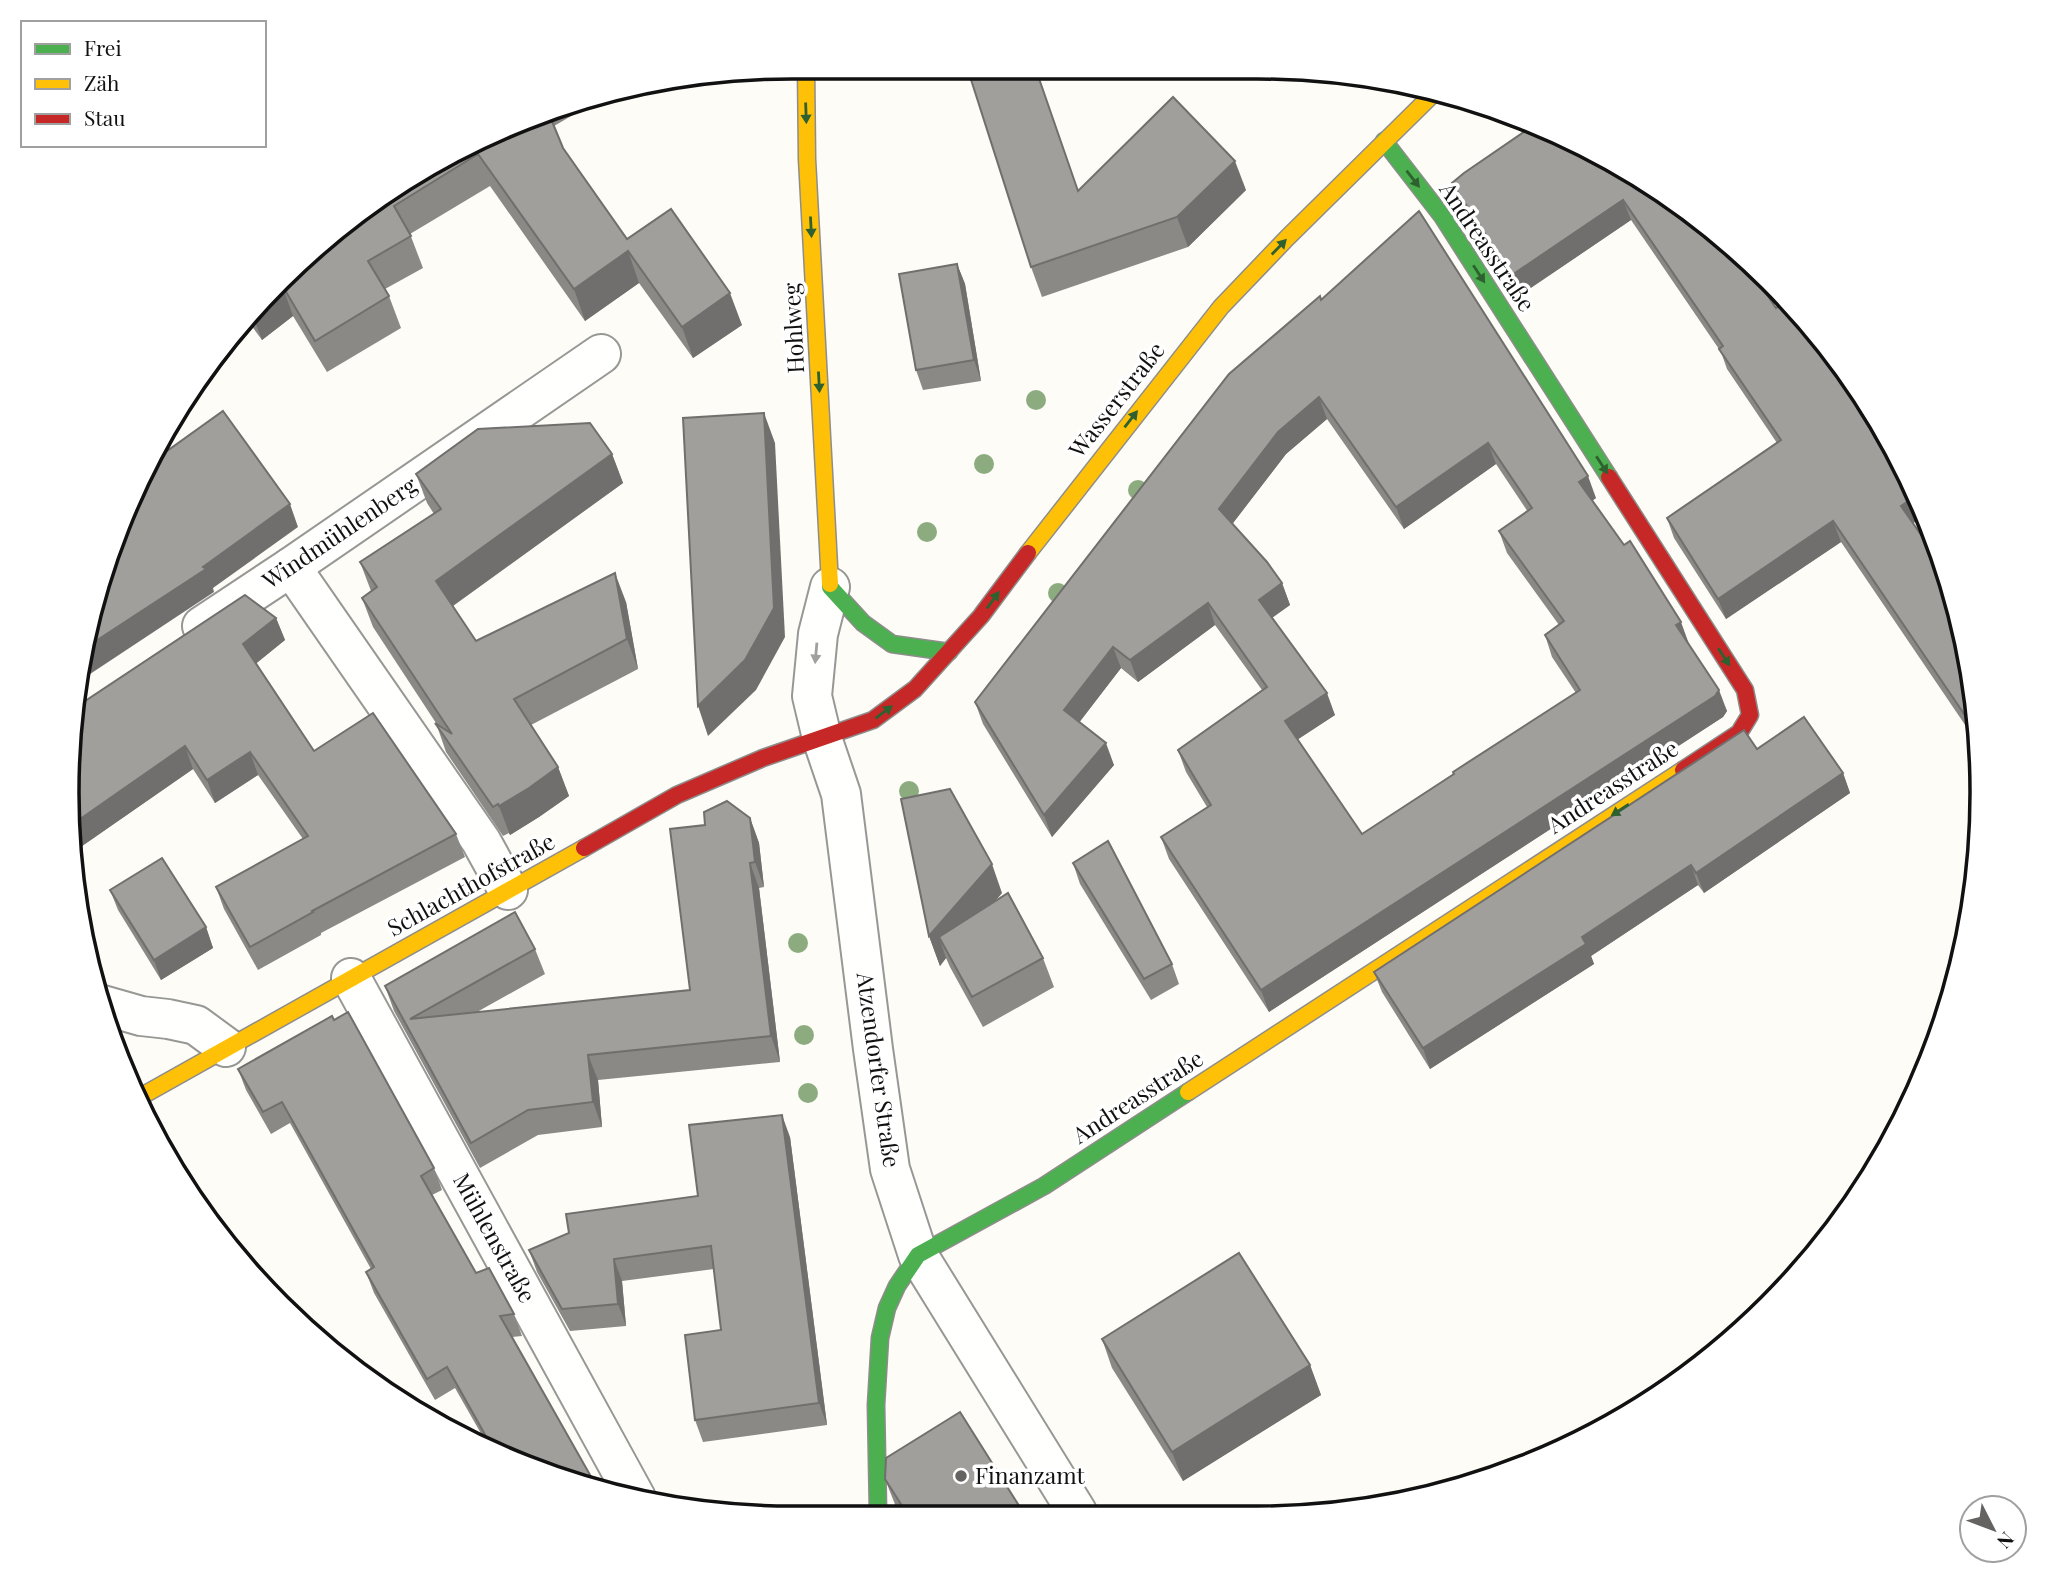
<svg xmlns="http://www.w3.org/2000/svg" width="2049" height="1585" viewBox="0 0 2049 1585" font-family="'Playfair Display',serif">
<rect width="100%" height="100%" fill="#fdfcf7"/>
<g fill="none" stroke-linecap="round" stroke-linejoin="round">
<defs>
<g id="street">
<polyline points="291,567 481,841 508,890"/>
<polyline points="830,587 818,634 812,696 822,738 841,794 873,1049 890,1169 918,1255 1077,1512"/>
<polyline points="202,626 291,567 601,354"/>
<polyline points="351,978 636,1498"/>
<polyline points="99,1004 141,1016 168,1019 196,1025 226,1047"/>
</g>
<g id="fast">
<polyline points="1384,141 1442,216 1609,477"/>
<polyline points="830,584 830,587 863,623 892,644 949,652"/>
<polyline points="878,1512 876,1405 880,1338 887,1308 897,1286 918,1255 1044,1186 1188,1092"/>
</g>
<g id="slow">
<polyline points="806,67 807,159 830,584"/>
<polyline points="1028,553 1221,307 1287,238 1437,90"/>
<polyline points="1188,1092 1683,770"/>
<polyline points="140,1097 584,848"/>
</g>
<g id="jam">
<polyline points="1609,477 1745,690 1750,715 1739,733 1683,770"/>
<polyline points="584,848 677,795 763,758 873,720 915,689 981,616 1028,553"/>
</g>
</defs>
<use href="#street" stroke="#979795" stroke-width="42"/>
<use href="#fast" stroke="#8e8d8b" stroke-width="19"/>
<use href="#slow" stroke="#8e8d8b" stroke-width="19"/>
<use href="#jam" stroke="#8e8d8b" stroke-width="19"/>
<use href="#street" stroke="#fffffe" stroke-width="38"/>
<use href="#fast" stroke="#4caf50" stroke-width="16"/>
<use href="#slow" stroke="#ffc107" stroke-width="16"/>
<use href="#jam" stroke="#c62828" stroke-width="16"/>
</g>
<g fill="#8cac80">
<circle cx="1036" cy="400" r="10"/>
<circle cx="984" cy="464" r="10"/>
<circle cx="1138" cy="490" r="10"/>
<circle cx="927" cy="532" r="10"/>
<circle cx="1058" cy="593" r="10"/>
<circle cx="909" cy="791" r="10"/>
<circle cx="798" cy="943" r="10"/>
<circle cx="804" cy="1035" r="10"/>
<circle cx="808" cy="1093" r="10"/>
</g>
<g fill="#8a8986" fill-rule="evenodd">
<polygon points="618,89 554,126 563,148 627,239 742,325 693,358 639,283 585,321 490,186 410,234 423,268 385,289 389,296 401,328 327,372 293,316 262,340 248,321 245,323 279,279 429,164 604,91"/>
<polygon points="1534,125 1776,308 1927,514 1913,523 1969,651 1978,744 1841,542 1726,619 1674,538 1667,518 1777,443 1727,369 1721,352 1631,220 1519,296 1460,203 1452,183"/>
<polygon points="1246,190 1188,247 1042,297 1031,267 1079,191"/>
<polygon points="957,264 965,284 981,381 923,390 916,370"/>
<path d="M1321,300L1596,498L1592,501L1689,644L1727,711L1723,717L1269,1012L1169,859L1161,837L1207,807L1186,772L1178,750L1262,690L1215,625L1138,682L1121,668L1079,722L1114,765L1052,837L983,724L975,702ZM1327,419L1404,529L1496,464L1528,512L1499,531L1507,553L1559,625L1545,635L1552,657L1576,693L1362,834L1297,740L1335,715L1272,618L1290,605L1282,583L1232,524L1286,454Z"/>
<polygon points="612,454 623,483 453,606 476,641 626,602 638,669 531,725 558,767 569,796 539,817 510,835 509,833 503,836 446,752 436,723 373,627 362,598 371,591 360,562 434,514 427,503 416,474"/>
<polygon points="276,618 285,640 256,663 314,751 456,834 465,857 321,933 321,935 258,970 224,909 216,887 303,839 258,775 215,803 193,769 72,853"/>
<polygon points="1757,749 1843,773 1850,793 1704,893 1698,885 1591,956 1594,964 1430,1069 1382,992 1374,972"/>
<polygon points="750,818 759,843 764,887 759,888 780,1062 598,1080 602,1127 538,1135 480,1168 394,1011 385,986 535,949 545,974 477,1012 690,990"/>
<polygon points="1073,863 1172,964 1179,984 1151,1000 1080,884"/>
<polygon points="110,890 206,927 213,948 161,980 118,910"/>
<polygon points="1002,893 995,901 1043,958 1054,987 983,1027 950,967 946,958 940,966 929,936"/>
<polygon points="238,1069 434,1168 442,1190 432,1195 476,1273 514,1314 522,1336 512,1337 559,1480 487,1444 455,1388 435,1400 374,1293 366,1272 371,1269 290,1123 271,1134 246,1090"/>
<polygon points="790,1137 827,1425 703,1442 695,1420 721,1330 714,1269 622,1281 626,1326 570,1331 537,1272 529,1250 698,1196"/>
<polygon points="1102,1339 1310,1365 1321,1395 1183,1481 1112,1368"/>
<polygon points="885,1479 1023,1512 898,1512"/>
</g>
<g fill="#716f6d">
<polygon points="1235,161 1246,190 1188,247 1177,217"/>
<polygon points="1623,200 1631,220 1519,296 1512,275"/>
<polygon points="628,251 639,283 585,321 574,289"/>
<polygon points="957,264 965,284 981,381 974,360"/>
<polygon points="282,285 293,316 262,340 252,314 265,298"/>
<polygon points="730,293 742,325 693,358 682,327"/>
<polygon points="1319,397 1327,419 1286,454 1227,531 1219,509 1278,432"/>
<polygon points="764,413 775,443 785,637 756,690 708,736 698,706"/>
<polygon points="1488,443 1496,464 1404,529 1396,507"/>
<polygon points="612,454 623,483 447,610 436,581"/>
<polygon points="1588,476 1596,498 1587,504 1579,482"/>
<polygon points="1917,495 1927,514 1909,526 1901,506"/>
<polygon points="290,504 298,527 213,588 214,592 81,680 85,648 203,567"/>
<polygon points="1833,521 1841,542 1726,619 1718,599"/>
<polygon points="615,573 626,602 638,669 627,639"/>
<polygon points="1282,583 1290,605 1267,621 1259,600"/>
<polygon points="1208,603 1215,625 1138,682 1130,660"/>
<polygon points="276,618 285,640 252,667 243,644"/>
<polygon points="1681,622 1689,644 1684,647 1676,625"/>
<polygon points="1113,647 1121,668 1072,732 1064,710"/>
<polygon points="1719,690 1727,711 1723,717 1269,1012 1261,990"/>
<polygon points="1327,693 1335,715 1292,743 1285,721"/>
<polygon points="1106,743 1114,765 1052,837 1044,815"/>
<polygon points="185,746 193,769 72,853 70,826"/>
<polygon points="250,752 258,775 215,803 207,780"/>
<polygon points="558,767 569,796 539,817 510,835 499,806"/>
<polygon points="1843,773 1850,793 1704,893 1696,873"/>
<polygon points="750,818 759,843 764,887 755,862"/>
<polygon points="750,863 759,888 780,1062 771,1036"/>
<polygon points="992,864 1002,893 949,955 939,937 946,958 940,966 929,936"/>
<polygon points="1691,865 1698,885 1591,956 1594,964 1430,1069 1423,1048 1582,937"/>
<polygon points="206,927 213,948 161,980 154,960"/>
<polygon points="588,1055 598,1080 602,1127 593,1102"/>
<polygon points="782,1115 790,1137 827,1425 819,1403"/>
<polygon points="614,1259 622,1281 626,1326 618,1304"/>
<polygon points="1310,1365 1321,1395 1183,1481 1172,1452"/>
</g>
<g fill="#a19f9c" stroke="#716f6d" stroke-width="2" fill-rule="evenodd">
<polygon points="967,67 1035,67 1078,191 1173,97 1235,161 1177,217 1031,267"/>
<polygon points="549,114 563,148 627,239 671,209 730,293 682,327 628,251 574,289 478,154 394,206 411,236 368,261 389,296 315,341 282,285 265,298 279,279 429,164"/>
<polygon points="1534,125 1578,142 1698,216 1737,250 1776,308 1787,300 1860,389 1917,495 1901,506 1944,568 1969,651 1977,733 1833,521 1718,599 1667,518 1781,440 1719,349 1723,346 1623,200 1512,275 1452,183 1464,173"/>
<path d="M1419,211L1588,476L1579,482L1624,545L1630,541L1681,622L1676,625L1719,690L1715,696L1261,990L1161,837L1211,805L1178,750L1267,687L1208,603L1130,660L1113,647L1064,710L1106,743L1044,815L975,702L1229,374L1320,296L1321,300ZM1319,397L1396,507L1488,443L1532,508L1499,531L1564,621L1545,635L1580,690L1453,772L1454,774L1362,834L1285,721L1327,693L1259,600L1282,583L1267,562L1219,509L1278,432Z"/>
<polygon points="957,264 974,360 916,370 899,274"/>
<polygon points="223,411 290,504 203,567 206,569 85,648 91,605 149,464"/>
<polygon points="764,413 774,608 745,660 698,706 683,418"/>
<polygon points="590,423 612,454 436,581 476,641 615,573 627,639 514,699 558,767 529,788 499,806 498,804 493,807 435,723 452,734 362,598 377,587 360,562 441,509 416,474 478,429"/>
<polygon points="245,595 276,618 243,644 314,751 373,713 456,834 312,911 313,912 250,947 216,887 308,836 250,752 207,780 185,746 70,826 66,793 78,704 82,703"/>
<polygon points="1804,717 1843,773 1696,873 1691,865 1582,937 1586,944 1423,1048 1374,972 1744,730 1757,749"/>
<polygon points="950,789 992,864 929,936 901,799"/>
<polygon points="727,801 750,818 755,862 750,863 771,1036 588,1055 593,1102 528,1110 471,1143 385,986 515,912 535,949 410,1019 690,990 670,829 705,825 704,812"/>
<polygon points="1108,841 1172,964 1144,979 1073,863"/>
<polygon points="162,858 206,927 154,960 110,890"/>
<polygon points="1008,893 1043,958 972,997 939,937"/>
<polygon points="348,1012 434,1168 421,1176 476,1273 489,1268 514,1314 500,1316 598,1489 559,1480 492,1447 447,1367 427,1379 366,1272 374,1267 282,1102 263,1112 238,1069 332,1016 334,1020"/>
<polygon points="782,1115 819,1403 695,1420 685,1335 721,1330 711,1246 614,1259 618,1304 562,1309 529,1250 569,1233 566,1214 698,1196 689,1125"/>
<polygon points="1239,1253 1310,1365 1172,1452 1102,1339"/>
<polygon points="960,1412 1023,1512 906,1512 885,1479 886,1458"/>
</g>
<defs><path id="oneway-solid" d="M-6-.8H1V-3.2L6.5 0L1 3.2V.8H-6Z" transform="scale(1.75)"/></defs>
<g fill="#2e6030">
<use href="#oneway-solid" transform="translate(806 113) rotate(88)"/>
<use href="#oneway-solid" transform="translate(1413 179) rotate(52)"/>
<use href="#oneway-solid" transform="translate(811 227) rotate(87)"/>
<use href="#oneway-solid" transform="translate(1279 247) rotate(-46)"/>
<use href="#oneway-solid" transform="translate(1479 274) rotate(57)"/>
<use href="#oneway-solid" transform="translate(819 382) rotate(87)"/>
<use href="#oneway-solid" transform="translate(1131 419) rotate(-52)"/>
<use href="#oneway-solid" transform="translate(1602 465) rotate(57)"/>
<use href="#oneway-solid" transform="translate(993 600) rotate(-54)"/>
<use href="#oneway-solid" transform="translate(1724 657) rotate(57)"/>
<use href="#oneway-solid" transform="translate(884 712) rotate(-37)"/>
<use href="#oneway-solid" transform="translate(1620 810) rotate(147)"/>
</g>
<use fill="#a0a09f" href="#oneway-solid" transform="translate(816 653) rotate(95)"/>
<circle fill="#646362" stroke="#fff" stroke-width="2.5" cx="961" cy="1476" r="7"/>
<g text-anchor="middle" stroke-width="7" stroke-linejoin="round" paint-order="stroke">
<g font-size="23" fill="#111" stroke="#fff">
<text transform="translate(1487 247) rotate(56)" y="8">Andreasstraße</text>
<text transform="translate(794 328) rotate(-93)" y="8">Hohlweg</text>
<text transform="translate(1117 400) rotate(-52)" y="8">Wasserstraße</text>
<text transform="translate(340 533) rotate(-34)" y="8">Windmühlenberg</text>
<text transform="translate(1613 787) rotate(-33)" y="8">Andreasstraße</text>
<text transform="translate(471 885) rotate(-29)" y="8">Schlachthofstraße</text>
<text transform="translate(878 1070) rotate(82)" y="8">Atzendorfer Straße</text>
<text transform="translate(1138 1097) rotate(-33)" y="8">Andreasstraße</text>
<text transform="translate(494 1238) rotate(61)" y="8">Mühlenstraße</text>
</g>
<g font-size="23" fill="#111" stroke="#fff" text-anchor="start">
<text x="975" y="1484">Finanzamt</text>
</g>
</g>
<path d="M0 0H2049V1585H0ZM792 79H1257A713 713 0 0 1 1970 792V793A713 713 0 0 1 1257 1506H792A713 713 0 0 1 79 793V792A713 713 0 0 1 792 79Z" fill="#fff" fill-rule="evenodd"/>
<path fill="none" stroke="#111" stroke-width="3.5" d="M792 79H1257A713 713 0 0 1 1970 792V793A713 713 0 0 1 1257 1506H792A713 713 0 0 1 79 793V792A713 713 0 0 1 792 79Z"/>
<rect x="21" y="21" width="245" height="126" fill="#ffffff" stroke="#a0a0a0" stroke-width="2"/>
<rect x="35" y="44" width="35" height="10" fill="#4caf50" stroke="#a0a0a0" stroke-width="2"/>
<text x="84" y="56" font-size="21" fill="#111111">Frei</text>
<rect x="35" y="79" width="35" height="10" fill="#ffc107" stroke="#a0a0a0" stroke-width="2"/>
<text x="84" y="91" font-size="21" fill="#111111">Zäh</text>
<rect x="35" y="114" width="35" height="10" fill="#c62828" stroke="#a0a0a0" stroke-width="2"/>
<text x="84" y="126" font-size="21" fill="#111111">Stau</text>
<g transform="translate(1993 1529) rotate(132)"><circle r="33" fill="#ffffff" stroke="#a0a0a0" stroke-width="2"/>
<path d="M0-5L12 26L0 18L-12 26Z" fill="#646362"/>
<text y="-10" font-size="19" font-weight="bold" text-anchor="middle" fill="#111111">N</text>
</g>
</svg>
